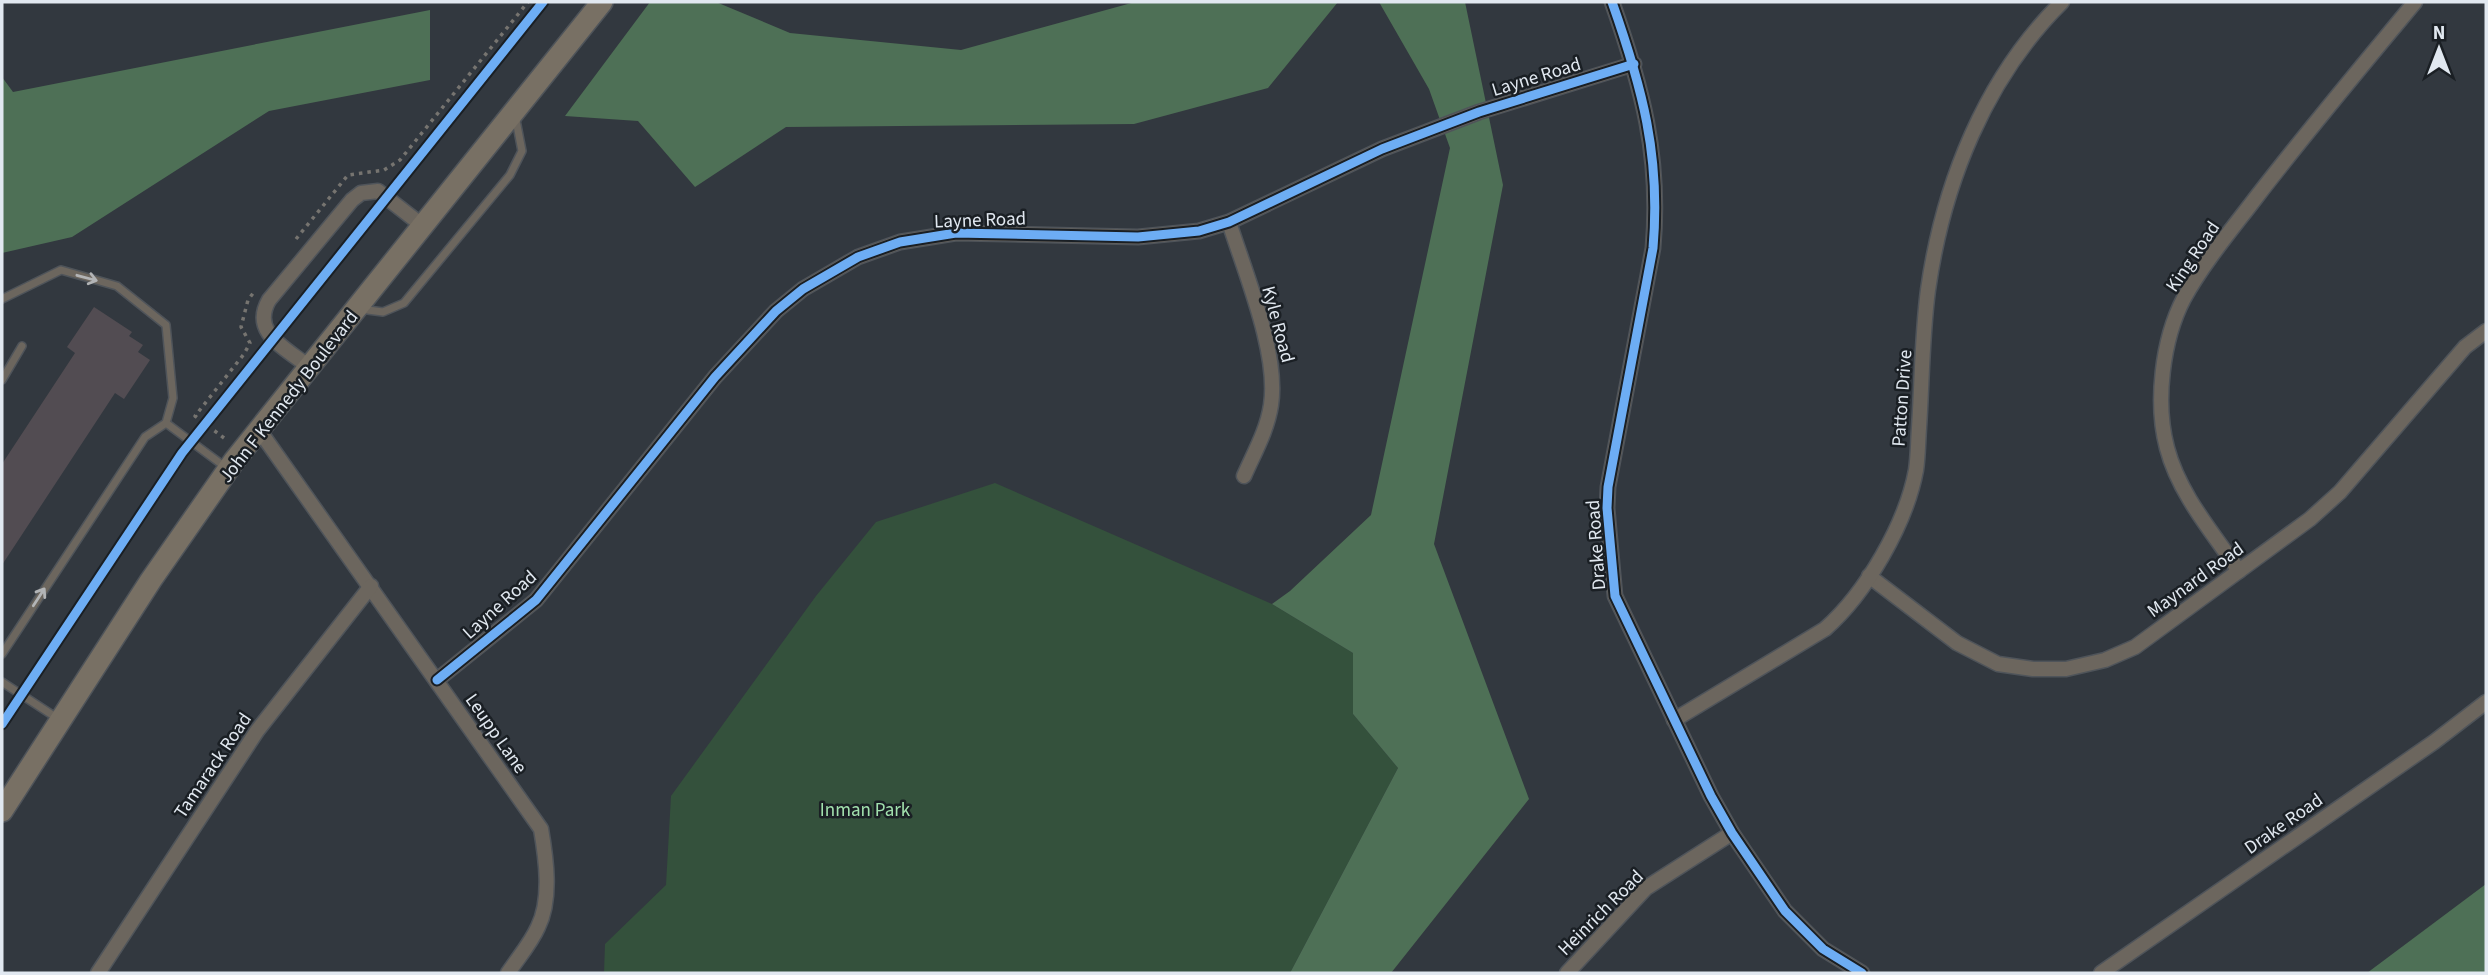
<svg xmlns="http://www.w3.org/2000/svg" width="2488" height="975" viewBox="0 0 2488 975" font-family="'Source Sans 3',sans-serif">
<rect width="100%" height="100%" fill="#32383f"/>
<polygon fill="#34513c" points="995,483 1272,604 1353,653 1353,714 1398,768 1290,973 604,973 605,944 666,885 671,796 816,596 876,522"/>
<g fill="#4e7056">
<polygon points="650,2 716,2 790,33 961,50 1135,2 1338,2 1268,88 1134,124 786,127 695,187 638,121 565,116"/>
<polygon points="1379,2 1465,2 1503,185 1434,544 1529,799 1391,973 1290,973 1398,768 1353,714 1353,653 1272,604 1290,591 1371,515 1450,148 1429,89"/>
<polygon points="430,10 430,80 269,111 72,237 2,253 2,77 13,92"/>
<polygon points="2486,884 2486,973 2367,973"/>
</g>
<polygon fill="#524c52" points="94,307 132,332 129,336 143,345 138,352 150,360 124,399 115,393 2,565 2,464 75,353 67,347"/>
<g fill="none" stroke-linecap="round" stroke-linejoin="round">
<defs>
<g id="lane">
<polyline points="2,299 61,270 117,286 166,325 173,398 166,423 145,437 2,654"/>
<polyline points="360,309 383,312 404,303 510,175 522,151 515,115"/>
<polyline points="2,380 22,346"/>
<polyline points="166,423 228,469"/>
<polyline points="2,682 57,718"/>
</g>
<g id="street">
<path d="M1612,2C1642,87 1661,156 1653,248L1608,487L1607,508L1615,596L1711,796L1732,833L1785,911L1823,949L1862,973"/>
<path d="M1229,222C1245,273 1279,353 1271,405C1267,431 1254,453 1244,476"/>
<path d="M309,367C286,348 250,333 269,300L352,200L361,193L378,191L423,226"/>
<path d="M259,430L541,829C546,858 552,899 538,927C531,943 518,958 508,973"/>
<path d="M2239,571C2213,533 2179,494 2167,448C2155,403 2162,340 2184,298C2204,262 2233,228 2258,195C2309,129 2362,66 2415,2"/>
<polyline points="1869,576 1957,643 1998,664 2033,669 2066,669 2105,660 2135,647 2310,519 2340,492 2465,347 2486,331"/>
<polyline points="437,680 536,600 715,377 776,311 803,289 858,257 900,242 956,233 1138,237 1199,231 1229,222 1382,149 1479,112 1634,64"/>
<path d="M1674,720L1825,629C1866,593 1906,524 1916,470C1918,457 1918,442 1919,428C1922,382 1922,335 1928,290C1943,184 1985,78 2062,2"/>
<polyline points="98,973 257,731 371,586"/>
<polyline points="1567,973 1646,888 1732,833"/>
<polyline points="2101,973 2434,742 2486,702"/>
</g>
<polyline id="secondary" points="2,811 151,580 234,461 602,2"/>
</defs>
<use href="#lane" stroke="#4f545a" stroke-width="10"/>
<use href="#street" stroke="#4f545a" stroke-width="17"/>
<use href="#secondary" stroke="#4f545a" stroke-width="24"/>
<g stroke="#767470" stroke-width="3.5" stroke-dasharray="3.5 5" stroke-linecap="butt">
<polyline points="296,239 348,175 384,170 400,160 528,2"/>
<polyline points="224,438 195,416 244,354 250,343 241,327 248,300 254,292"/>
</g>
<use href="#lane" stroke="#6c665e" stroke-width="7"/>
<use href="#street" stroke="#6c665e" stroke-width="14"/>
<use href="#secondary" stroke="#787064" stroke-width="21"/>
<defs>
<g id="cycleway">
<path d="M1612,2C1642,87 1661,156 1653,248L1608,487L1607,508L1615,596L1711,796L1732,833L1785,911L1823,949L1862,973"/>
<polyline points="437,680 536,600 715,377 776,311 803,289 858,257 900,242 956,233 1138,237 1199,231 1229,222 1382,149 1479,112 1634,64"/>
<polyline points="2,724 182,453 543,2"/>
</g>
</defs>
<use href="#cycleway" stroke="#1a1f24" stroke-width="13"/>
<use href="#cycleway" stroke="#6dadf4" stroke-width="9"/>
</g>
<defs><path id="oneway-shaft" d="M-6 0H5M1.5-3L5.5 0L1.5 3" fill="none" stroke-width="1.6" stroke-linecap="round" stroke-linejoin="round" transform="scale(1.75)"/></defs>
<g stroke="#b2b4b6">
<use href="#oneway-shaft" transform="translate(87 278) rotate(15)"/>
<use href="#oneway-shaft" transform="translate(39 597) rotate(-57)"/>
</g>
<g text-anchor="middle" stroke-width="5" stroke-linejoin="round" paint-order="stroke">
<g font-size="19" fill="#e1e8f0" stroke="#1a1f24">
<text transform="translate(1536 76) rotate(-17)" y="7">Layne Road</text>
<text transform="translate(980 219) rotate(-2)" y="7">Layne Road</text>
<text transform="translate(2192 256) rotate(-56)" y="7">King Road</text>
<text transform="translate(1279 324) rotate(75)" y="7">Kyle Road</text>
<text transform="translate(288 396) rotate(-52)" y="7">John F Kennedy Boulevard</text>
<text transform="translate(1901 398) rotate(-86)" y="7">Patton Drive</text>
<text transform="translate(1595 545) rotate(-94)" y="7">Drake Road</text>
<text transform="translate(2195 579) rotate(-36)" y="7">Maynard Road</text>
<text transform="translate(499 604) rotate(-42)" y="7">Layne Road</text>
<text transform="translate(497 733) rotate(55)" y="7">Leupp Lane</text>
<text transform="translate(212 765) rotate(-56)" y="7">Tamarack Road</text>
<text transform="translate(2283 823) rotate(-35)" y="7">Drake Road</text>
<text transform="translate(1600 912) rotate(-45)" y="7">Heinrich Road</text>
</g>
<g font-size="19" fill="#a2e1ae" stroke="#1a1f24">
<text x="865" y="816">Inman Park</text>
</g>
</g>
<rect width="2488" height="975" fill="none" stroke="#e1e8f0" stroke-width="7"/>
<g transform="translate(2439 49)" stroke="#1a1f24" stroke-width="5" paint-order="stroke">
<path d="M0-5L12 26L0 18L-12 26Z" fill="#e1e8f0"/>
<text y="-10" font-size="19" font-weight="bold" text-anchor="middle" fill="#e1e8f0">N</text>
</g>
</svg>
